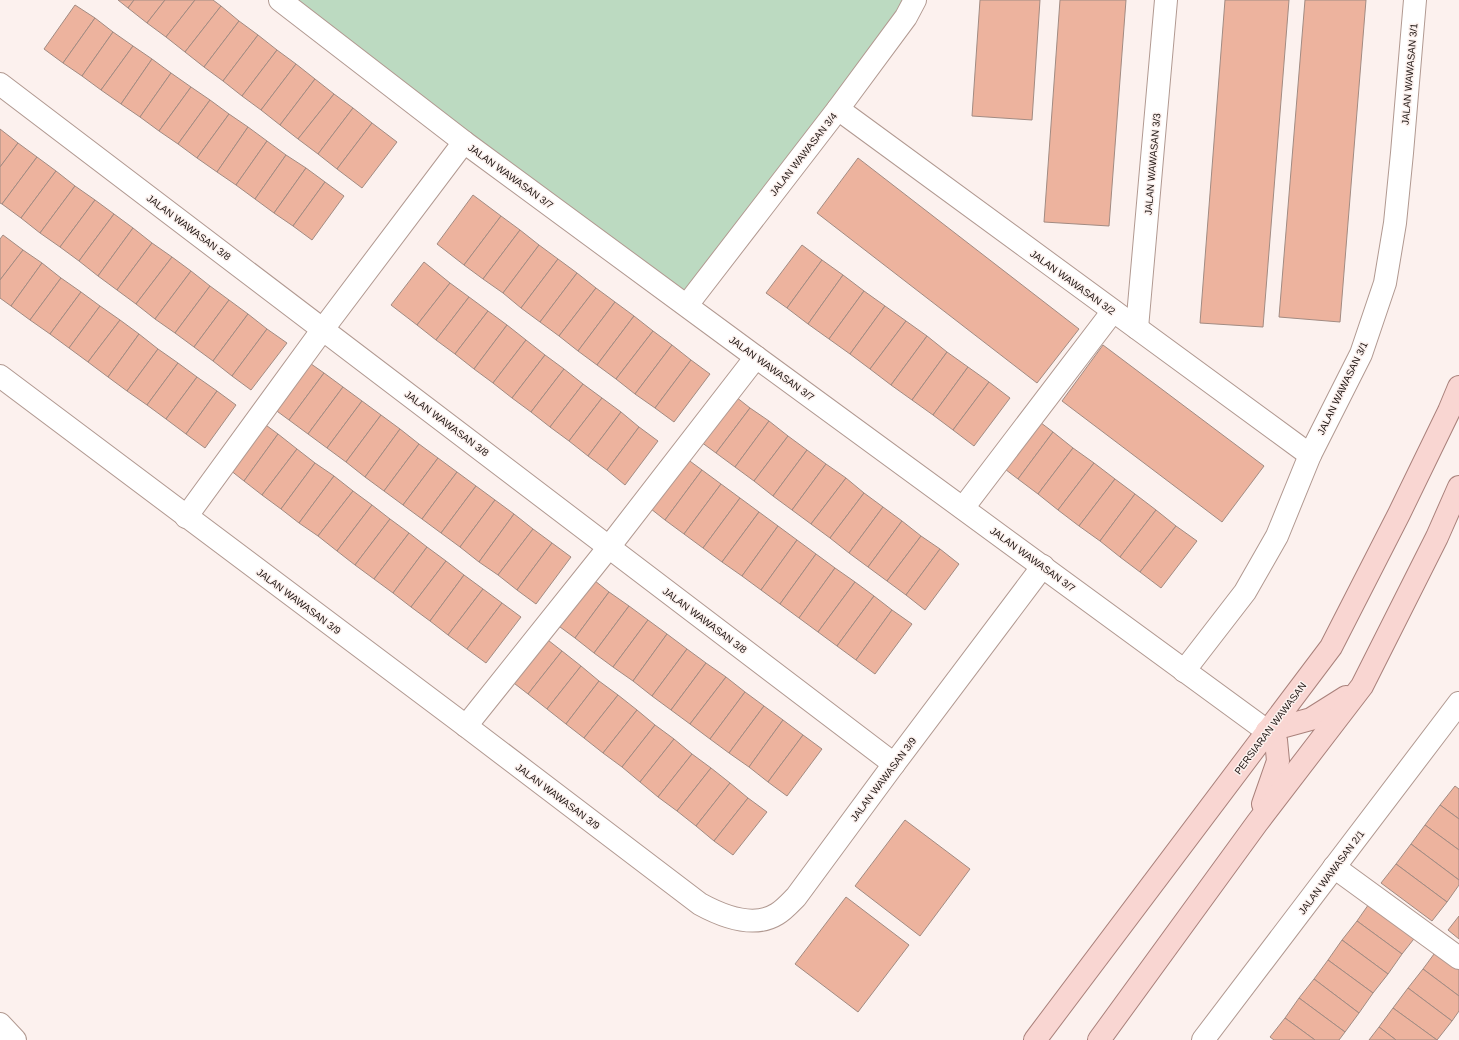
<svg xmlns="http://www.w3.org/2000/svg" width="1459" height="1040" viewBox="0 0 1459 1040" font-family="Helvetica,sans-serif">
<rect width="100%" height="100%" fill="#fcf1ee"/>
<polygon fill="#bcdac1" points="281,0 915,0 687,305"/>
<g fill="#edb39e" stroke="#a28b82">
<polygon points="118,0 134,0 128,8"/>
<polygon points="134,0 165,0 147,23 128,8"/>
<polygon points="165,0 195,0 166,37 147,23"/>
<polygon points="195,0 213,0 221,6 185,52 166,37"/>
<polygon points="980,0 1040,0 1032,120 972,116"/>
<polygon points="1060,0 1126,0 1109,226 1044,222"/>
<polygon points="1225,0 1289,0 1263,327 1200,323"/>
<polygon points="1305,0 1366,0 1340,322 1279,317"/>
<polygon points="75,5 95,18 63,63 44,49"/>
<polygon points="221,6 239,21 204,67 185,52"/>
<polygon points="95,18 113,32 82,76 63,63"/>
<polygon points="239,21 258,35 223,81 204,67"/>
<polygon points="113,32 133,46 101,90 82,76"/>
<polygon points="258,35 277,50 242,96 223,81"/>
<polygon points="133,46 152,59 121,104 101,90"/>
<polygon points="277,50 296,64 261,110 242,96"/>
<polygon points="152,59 171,73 140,117 121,104"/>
<polygon points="296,64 315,79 280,125 261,110"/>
<polygon points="171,73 191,87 159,131 140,117"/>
<polygon points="315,79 334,94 298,139 280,125"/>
<polygon points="191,87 210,100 178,144 159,131"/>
<polygon points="334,94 353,108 318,154 298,139"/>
<polygon points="210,100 229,114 197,158 178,144"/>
<polygon points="353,108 372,123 337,169 318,154"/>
<polygon points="229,114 248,127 217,172 197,158"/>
<polygon points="372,123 397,142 362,188 337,169"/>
<polygon points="248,127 267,141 236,185 217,172"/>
<polygon points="0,129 18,143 0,167"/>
<polygon points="267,141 286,155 255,199 236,185"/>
<polygon points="18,143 37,157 2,204 0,203 0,167"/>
<polygon points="286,155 306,168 274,213 255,199"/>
<polygon points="37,157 56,171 21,218 2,204"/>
<polygon points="858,158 1079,329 1037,383 817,213"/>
<polygon points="306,168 325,182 293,226 274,213"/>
<polygon points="56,171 75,186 40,233 21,218"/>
<polygon points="325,182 344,196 312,240 293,226"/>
<polygon points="75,186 95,200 60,247 40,233"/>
<polygon points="473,195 501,216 464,265 437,244"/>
<polygon points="95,200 114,214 79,261 60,247"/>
<polygon points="114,214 133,228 98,276 79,261"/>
<polygon points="501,216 520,230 483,279 464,265"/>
<polygon points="133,228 152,243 117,290 98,276"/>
<polygon points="520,230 539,245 503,293 483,279"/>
<polygon points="3,235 23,250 0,280 0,239"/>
<polygon points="152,243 172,257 136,304 117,290"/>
<polygon points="539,245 558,259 521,308 503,293"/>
<polygon points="802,245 822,260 787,308 766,293"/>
<polygon points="23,250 42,263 11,306 0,298 0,280"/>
<polygon points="172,257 191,271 155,319 136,304"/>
<polygon points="558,259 577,273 540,322 521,308"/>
<polygon points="822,260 843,275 808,324 787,308"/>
<polygon points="424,262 450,283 417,325 391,305"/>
<polygon points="42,263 61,278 30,320 11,306"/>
<polygon points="191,271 210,286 175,333 155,319"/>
<polygon points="577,273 596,288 559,336 540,322"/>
<polygon points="843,275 864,291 829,339 808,324"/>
<polygon points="61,278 81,292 50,334 30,320"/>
<polygon points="450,283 469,297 436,340 417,325"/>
<polygon points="210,286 229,300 194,347 175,333"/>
<polygon points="596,288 615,302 578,351 559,336"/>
<polygon points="864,291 885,306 850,354 829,339"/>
<polygon points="81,292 100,306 69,348 50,334"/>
<polygon points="469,297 488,311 455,354 436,340"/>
<polygon points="229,300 248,314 213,361 194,347"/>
<polygon points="615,302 634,316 597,365 578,351"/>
<polygon points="100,306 120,320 88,362 69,348"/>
<polygon points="885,306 906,321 870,369 850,354"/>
<polygon points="488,311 507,325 474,369 455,354"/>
<polygon points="248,314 267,329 232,376 213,361"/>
<polygon points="634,316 653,331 616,379 597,365"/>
<polygon points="120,320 139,334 108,377 88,362"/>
<polygon points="906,321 927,336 891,385 870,369"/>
<polygon points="507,325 526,340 493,383 474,369"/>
<polygon points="267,329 287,343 251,390 232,376"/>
<polygon points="653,331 672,345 635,394 616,379"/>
<polygon points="139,334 158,349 127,391 108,377"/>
<polygon points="927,336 947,352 912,400 891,385"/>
<polygon points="526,340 545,355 512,398 493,383"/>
<polygon points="672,345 691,360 655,408 635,394"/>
<polygon points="1103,345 1264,466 1222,522 1062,401"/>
<polygon points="158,349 178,363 147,405 127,391"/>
<polygon points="947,352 968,367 933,415 912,400"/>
<polygon points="545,355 564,369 531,412 512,398"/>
<polygon points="304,359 324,373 289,420 270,406"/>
<polygon points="691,360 710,374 674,422 655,408"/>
<polygon points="178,363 197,377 166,419 147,405"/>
<polygon points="968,367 989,382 953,430 933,415"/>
<polygon points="564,369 583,384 550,427 531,412"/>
<polygon points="324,373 343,387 308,434 289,420"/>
<polygon points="197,377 217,391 186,434 166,419"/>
<polygon points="989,382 1010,398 974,446 953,430"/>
<polygon points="583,384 602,398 569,441 550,427"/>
<polygon points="343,387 362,401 327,448 308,434"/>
<polygon points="217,391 236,405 205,448 186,434"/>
<polygon points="731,393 750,408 716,453 697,439"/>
<polygon points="602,398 621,412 588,456 569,441"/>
<polygon points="362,401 381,415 346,462 327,448"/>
<polygon points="750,408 769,421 735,467 716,453"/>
<polygon points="621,412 639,427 607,470 588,456"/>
<polygon points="381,415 400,429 365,477 346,462"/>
<polygon points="1032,416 1053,432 1018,479 997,463"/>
<polygon points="259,420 278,434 244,481 225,466"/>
<polygon points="769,421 788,436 754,481 735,467"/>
<polygon points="639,427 658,441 625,485 607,470"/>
<polygon points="400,429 419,444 384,491 365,477"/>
<polygon points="1053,432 1073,448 1038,494 1018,479"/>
<polygon points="278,434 297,449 262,495 244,481"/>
<polygon points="788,436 807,450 773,496 754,481"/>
<polygon points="419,444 438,458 403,505 384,491"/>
<polygon points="1073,448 1094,463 1058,510 1038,494"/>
<polygon points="297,449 315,463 281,509 262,495"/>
<polygon points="807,450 826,464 792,510 773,496"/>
<polygon points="683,456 702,470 665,520 646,505"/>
<polygon points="438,458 457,472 422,519 403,505"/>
<polygon points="315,463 334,476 299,523 281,509"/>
<polygon points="1094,463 1115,479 1079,526 1058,510"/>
<polygon points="826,464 846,478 811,524 792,510"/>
<polygon points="702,470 721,484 684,534 665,520"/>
<polygon points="457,472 476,486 441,533 422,519"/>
<polygon points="334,476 353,491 318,536 299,523"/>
<polygon points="846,478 864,493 830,538 811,524"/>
<polygon points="1115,479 1135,494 1100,541 1079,526"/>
<polygon points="721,484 740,498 703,548 684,534"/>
<polygon points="476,486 495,500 460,547 441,533"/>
<polygon points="353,491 372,505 337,551 318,536"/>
<polygon points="864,493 883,507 849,553 830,538"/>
<polygon points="1135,494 1156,510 1120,557 1100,541"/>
<polygon points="740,498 759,512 722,562 703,548"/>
<polygon points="495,500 514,514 479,562 460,547"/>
<polygon points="372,505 390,519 355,565 337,551"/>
<polygon points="883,507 902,521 868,567 849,553"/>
<polygon points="1156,510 1176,526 1140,572 1120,557"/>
<polygon points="759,512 778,526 742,576 722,562"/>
<polygon points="514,514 533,529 498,575 479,562"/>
<polygon points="390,519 409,533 374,579 355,565"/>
<polygon points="902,521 921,536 887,581 868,567"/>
<polygon points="778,526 797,540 761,590 742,576"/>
<polygon points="1176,526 1197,541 1161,588 1140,572"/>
<polygon points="533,529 552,543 517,590 498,575"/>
<polygon points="409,533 427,547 393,593 374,579"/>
<polygon points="921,536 940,549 906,595 887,581"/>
<polygon points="797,540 816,554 780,604 761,590"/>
<polygon points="552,543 571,557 536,604 517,590"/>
<polygon points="427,547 446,561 411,607 393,593"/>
<polygon points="940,549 959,564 925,610 906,595"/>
<polygon points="816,554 835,568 799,618 780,604"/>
<polygon points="446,561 464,575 430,621 411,607"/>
<polygon points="835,568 855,582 818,632 799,618"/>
<polygon points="464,575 483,589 448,635 430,621"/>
<polygon points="590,577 609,592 575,638 556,624"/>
<polygon points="855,582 874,596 837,646 818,632"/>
<polygon points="483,589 502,603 467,649 448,635"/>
<polygon points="609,592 629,606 594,653 575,638"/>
<polygon points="874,596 892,610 856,660 837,646"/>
<polygon points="502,603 521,617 486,663 467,649"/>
<polygon points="629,606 648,620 613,667 594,653"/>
<polygon points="892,610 912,624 875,674 856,660"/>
<polygon points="648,620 667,634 633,681 613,667"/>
<polygon points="667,634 687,649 652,696 633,681"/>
<polygon points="544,637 562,651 528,694 510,680"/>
<polygon points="687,649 706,663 671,710 652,696"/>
<polygon points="562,651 581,666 547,709 528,694"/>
<polygon points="706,663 726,677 690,724 671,710"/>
<polygon points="581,666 599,681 566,724 547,709"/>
<polygon points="726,677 745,692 710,739 690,724"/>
<polygon points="599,681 618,695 584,738 566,724"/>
<polygon points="745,692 764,706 729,753 710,739"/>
<polygon points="618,695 637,710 603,753 584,738"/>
<polygon points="764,706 783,720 749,767 729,753"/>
<polygon points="637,710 655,725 622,767 603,753"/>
<polygon points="783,720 803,735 768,782 749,767"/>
<polygon points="655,725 674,739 640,782 622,767"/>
<polygon points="803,735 822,749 787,796 768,782"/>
<polygon points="674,739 692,754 658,797 640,782"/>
<polygon points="692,754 711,768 677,811 658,797"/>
<polygon points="711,768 730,783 696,826 677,811"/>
<polygon points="730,783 748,798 714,841 696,826"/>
<polygon points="1455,786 1459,789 1459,819 1440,805"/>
<polygon points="748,798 767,812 733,855 714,841"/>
<polygon points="1440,805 1459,819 1459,850 1425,825"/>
<polygon points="905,820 970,869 920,936 855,886"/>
<polygon points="1425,825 1459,850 1459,880 1411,844"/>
<polygon points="1411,844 1459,880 1459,885 1447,902 1396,864"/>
<polygon points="1396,864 1447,902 1432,921 1381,883"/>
<polygon points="846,897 909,945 858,1012 795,964"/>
<polygon points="1371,901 1417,935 1402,954 1357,921"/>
<polygon points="1459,916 1459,939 1448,930"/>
<polygon points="1357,921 1402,954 1388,974 1342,940"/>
<polygon points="1342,940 1388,974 1373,993 1328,960"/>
<polygon points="1437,950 1459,966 1459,996 1423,969"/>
<polygon points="1328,960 1373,993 1359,1013 1314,979"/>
<polygon points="1423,969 1459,996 1459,1011 1452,1021 1408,988"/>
<polygon points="1314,979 1359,1013 1345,1032 1299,998"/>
<polygon points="1408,988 1452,1021 1437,1040 1393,1008"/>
<polygon points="1299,998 1345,1032 1339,1040 1315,1040 1285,1018"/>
<polygon points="1393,1008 1437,1040 1396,1040 1379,1027"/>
<polygon points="1285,1018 1315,1040 1274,1040 1270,1037"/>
<polygon points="1379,1027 1396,1040 1369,1040"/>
</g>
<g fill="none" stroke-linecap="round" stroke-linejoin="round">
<defs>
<g id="minor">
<polyline points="280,0 464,142 756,357 1267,731"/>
<polyline points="0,84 894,764"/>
<polyline points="838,109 1310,455"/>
<polyline points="687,305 838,109 906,17 915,0"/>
<polyline points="1137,328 1166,0"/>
<path d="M0,376L466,726L700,904C722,916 753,929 777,914C784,910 790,903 796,897L894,764L1043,566"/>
<polyline points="963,508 1113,311"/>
<polyline points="186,517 323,329 464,142"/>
<polyline points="1184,671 1245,592 1277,536 1310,455 1361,354 1385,283 1395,223 1402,153 1415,0"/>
<polyline points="466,726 609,547 756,357"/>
<polyline points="1334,867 1459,958"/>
<polyline points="0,1024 15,1040"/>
<polyline points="1203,1040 1459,703"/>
</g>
<g id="major">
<polyline points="1267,731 1311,719 1346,697"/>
<polyline points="1263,804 1278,761 1276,740 1267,731"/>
<polyline points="1035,1040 1331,647 1399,514 1449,411 1459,387"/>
<polyline points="1099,1040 1257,823 1362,686 1437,537 1459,487"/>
</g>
</defs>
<use href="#minor" stroke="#b19991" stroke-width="24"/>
<use href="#major" stroke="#a9817b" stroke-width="24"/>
<use href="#minor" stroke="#fff" stroke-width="22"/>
<use href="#major" stroke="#f9d6d2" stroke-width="22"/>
</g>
<g text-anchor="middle" stroke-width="3" stroke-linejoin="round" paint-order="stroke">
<g font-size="10" fill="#1d1411" stroke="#fcf1ee">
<text transform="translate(1409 74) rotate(-85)" y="4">JALAN WAWASAN 3/1</text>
<text transform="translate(803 154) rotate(-52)" y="4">JALAN WAWASAN 3/4</text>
<text transform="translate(1152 164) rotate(-85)" y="4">JALAN WAWASAN 3/3</text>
<text transform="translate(511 176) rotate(36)" y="4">JALAN WAWASAN 3/7</text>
<text transform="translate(189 227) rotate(37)" y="4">JALAN WAWASAN 3/8</text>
<text transform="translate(1073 282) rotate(36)" y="4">JALAN WAWASAN 3/2</text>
<text transform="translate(772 368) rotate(36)" y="4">JALAN WAWASAN 3/7</text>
<text transform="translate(1342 388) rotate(-64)" y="4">JALAN WAWASAN 3/1</text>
<text transform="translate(447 423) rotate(37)" y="4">JALAN WAWASAN 3/8</text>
<text transform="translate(1033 559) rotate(36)" y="4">JALAN WAWASAN 3/7</text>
<text transform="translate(299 601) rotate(37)" y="4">JALAN WAWASAN 3/9</text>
<text transform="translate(705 620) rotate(37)" y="4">JALAN WAWASAN 3/8</text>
<text transform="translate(1270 728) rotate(-53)" y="4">PERSIARAN WAWASAN</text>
<text transform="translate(883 779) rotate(-53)" y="4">JALAN WAWASAN 3/9</text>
<text transform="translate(558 796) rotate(37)" y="4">JALAN WAWASAN 3/9</text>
<text transform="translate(1331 872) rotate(-53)" y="4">JALAN WAWASAN 2/1</text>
</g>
</g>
</svg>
